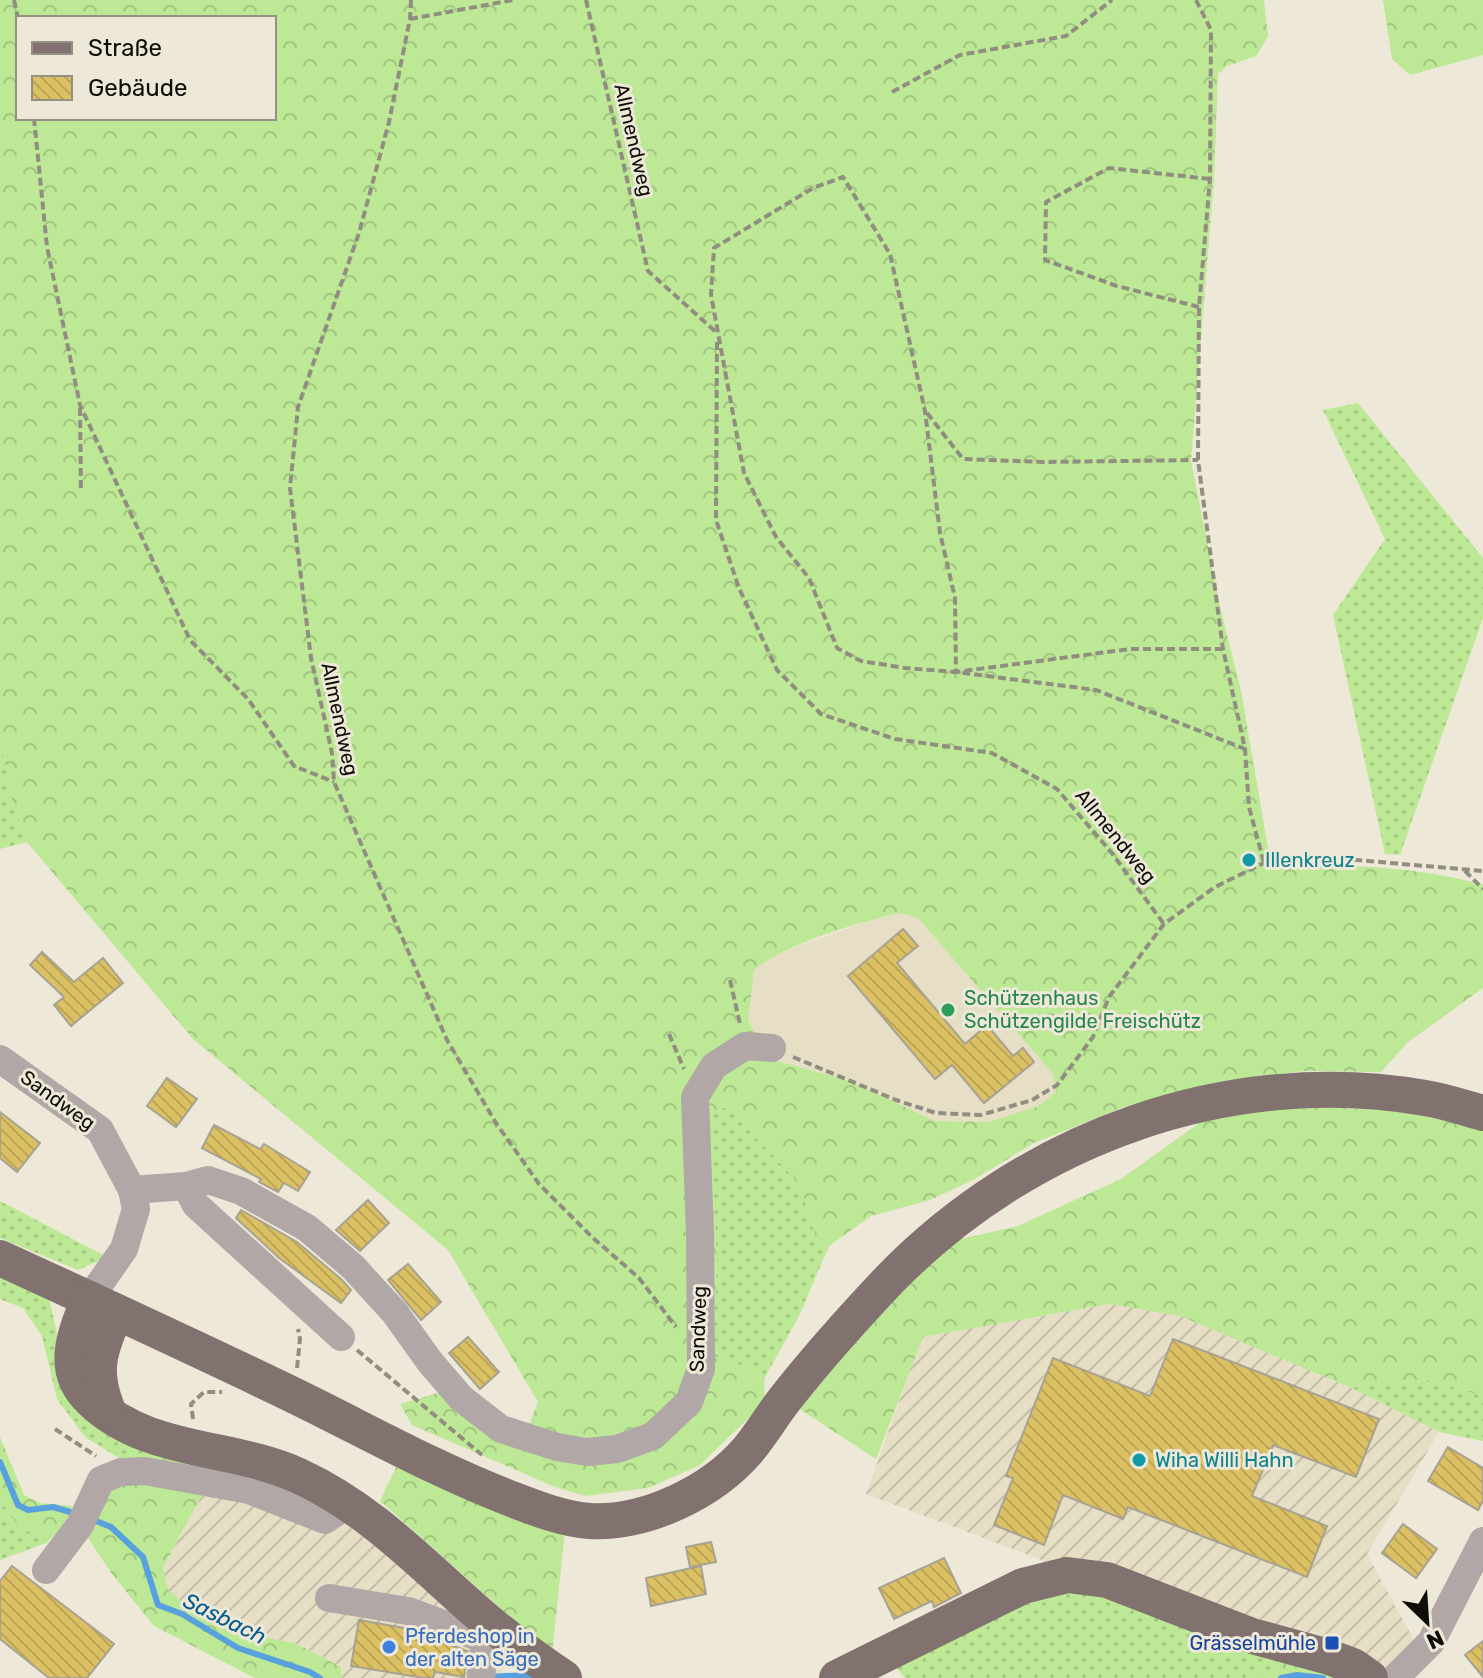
<svg xmlns="http://www.w3.org/2000/svg" width="1483" height="1678" viewBox="0 0 1483 1678" font-family="Rubik,sans-serif">
<defs>
<pattern id="industrial-furrows" width="10" height="10" patternUnits="userSpaceOnUse" patternTransform="scale(2)"><rect width="10" height="10" fill="#e6dfc6"/><path d="M-1 1l2-2M0 10L10 0M9 11l2-2" fill="none" stroke="#c4bea9"/></pattern>
<pattern id="grass-dots" width="8" height="8" patternUnits="userSpaceOnUse" patternTransform="scale(2)"><rect width="8" height="8" fill="#bde895"/><path d="M2 2h.1M6 6h.1" fill="none" stroke="#a1c67f" stroke-width="1.8" stroke-linecap="round"/></pattern>
<pattern id="forest-crowns" width="20" height="18" patternUnits="userSpaceOnUse" patternTransform="scale(2)"><rect width="20" height="18" fill="#bde895"/><path d="M2 6a3 3 0 1 1 6 0M12 15a3 3 0 1 1 6 0" fill="none" stroke="#a1c67f"/></pattern>
<pattern id="building-back-hatch" width="6" height="6" patternUnits="userSpaceOnUse" patternTransform="scale(2)"><rect width="6" height="6" fill="#dcc164"/><path d="M-1 5l2 2M0 0l6 6M5-1l2 2" fill="none" stroke="#bca555"/></pattern>
</defs>
<rect width="100%" height="100%" fill="#ede8d7"/>
<polygon fill="#e6dfc6" points="900,913 918,918 1053,1074 1056,1092 1038,1106 989,1122 935,1121 850,1081 767,1058 748,1020 754,970 771,956 874,919"/>
<g fill="url(#industrial-furrows)">
<polygon points="1109,1304 1180,1316 1349,1387 1439,1432 1367,1554 1417,1646 1387,1678 1057,1584 1042,1560 866,1494 922,1337"/>
<polygon points="211,1478 337,1505 515,1662 501,1670 504,1678 342,1678 341,1667 297,1644 227,1629 187,1607 168,1589 163,1568"/>
</g>
<g fill="url(#grass-dots)">
<polygon points="1358,403 1483,558 1483,618 1400,855 1385,854 1333,615 1385,539 1323,410"/>
<polygon points="0,737 12,801 27,842 0,849"/>
<polygon points="727,1107 800,1184 817,1241 829,1246 799,1316 764,1379 746,1367 713,1356 717,1257 708,1113"/>
<polygon points="0,1201 107,1257 78,1270 0,1238"/>
<polygon points="0,1273 49,1298 67,1379 255,1470 129,1464 85,1437 57,1399 42,1336 23,1308 0,1299"/>
<polygon points="1432,1380 1483,1396 1483,1441 1439,1432 1349,1387"/>
<polygon points="0,1500 17,1524 46,1543 0,1560"/>
<polygon points="1103,1588 1293,1658 1254,1678 905,1678 890,1660 1026,1593"/>
</g>
<g fill="url(#forest-crowns)" fill-rule="evenodd">
<path d="M0,0H1264L1268,36L1256,56L1227,66L1218,74L1214,179L1191,461L1220,606L1241,691L1268,848L1282,863C1349,866 1419,866 1483,885V988L1408,1042L1381,1072L1305,1071L1219,1082L1124,1107L1034,1143L973,1180L930,1200L871,1216L829,1246L817,1241L800,1184L727,1107L708,1113L717,1257L713,1356L746,1367L764,1379L765,1402L700,1465L648,1488L585,1496L555,1487L412,1425L400,1404L441,1392L522,1443L538,1402L448,1250L193,1039L27,842L12,801L0,737ZM18,18H274V118H18ZM899,913L918,918L1053,1074L1056,1092L1038,1106L989,1122L935,1121L850,1081L767,1058L748,1020L754,970C786,943 858,923 899,913Z"/>
<polygon points="1383,0 1483,0 1483,55 1410,75 1392,59"/>
<path d="M1283,1106C1351,1107 1417,1111 1483,1124V1396L1432,1380L1349,1387L1180,1316L1109,1304L923,1337L876,1459L798,1408L905,1282L956,1240L1018,1226L1121,1179L1205,1119Z"/>
<polygon points="0,1437 24,1495 40,1503 72,1506 66,1524 46,1543 17,1524 0,1500"/>
<polygon points="398,1463 565,1530 552,1654 380,1501"/>
<polygon points="127,1474 206,1487 163,1568 168,1589 187,1607 227,1629 297,1644 341,1667 342,1678 255,1678 154,1626 112,1574 82,1529 90,1506"/>
<polygon points="1293,1658 1350,1678 1254,1678"/>
</g>
<g fill="none" stroke-linecap="round" stroke-linejoin="round">
<g stroke="#58a0de" stroke-width="6">
<polyline points="0,1462 18,1505 28,1510 53,1507 77,1514"/>
<polyline points="91,1519 111,1527 143,1557 158,1605 182,1614 238,1648 310,1672 320,1678"/>
<polyline points="488,1677 527,1675 531,1678"/>
<polyline points="1281,1678 1297,1675 1323,1678"/>
</g>
</g>
<g fill="url(#building-back-hatch)" stroke="#a7a292" stroke-width="2">
<polygon points="903,929 918,946 897,963 965,1044 987,1025 1013,1056 1023,1048 1034,1062 984,1103 952,1065 935,1079 848,976"/>
<polygon points="42,952 74,982 103,958 123,983 71,1026 54,1005 64,997 30,965"/>
<polygon points="167,1078 197,1099 176,1127 147,1106"/>
<polygon points="0,1112 40,1143 17,1172 0,1158"/>
<polygon points="214,1125 260,1149 264,1144 310,1172 298,1191 284,1183 278,1192 259,1182 261,1179 202,1148"/>
<polygon points="368,1200 389,1223 360,1251 336,1230"/>
<polygon points="241,1210 297,1242 341,1279 351,1290 341,1303 279,1258 236,1218"/>
<polygon points="408,1264 441,1302 421,1320 388,1280"/>
<polygon points="468,1337 499,1372 480,1389 449,1353"/>
<polygon points="1173,1339 1379,1419 1356,1477 1273,1445 1252,1496 1327,1526 1307,1577 1128,1507 1123,1519 1063,1495 1044,1545 994,1525 1013,1478 1006,1476 1053,1358 1150,1396"/>
<polygon points="1448,1447 1483,1468 1483,1501 1478,1510 1428,1481"/>
<polygon points="1403,1524 1437,1549 1416,1578 1382,1553"/>
<polygon points="711,1542 716,1562 690,1567 686,1547"/>
<polygon points="944,1558 961,1593 934,1607 932,1601 894,1619 879,1588"/>
<polygon points="12,1566 114,1644 87,1678 49,1678 0,1639 0,1581"/>
<polygon points="701,1566 706,1594 651,1606 646,1578"/>
<polygon points="359,1620 404,1628 467,1651 464,1677 435,1672 433,1678 424,1678 351,1666"/>
<polygon points="1483,1641 1483,1677 1465,1655"/>
</g>
<g fill="none" stroke-linecap="round" stroke-linejoin="round">
<g stroke="#918e81" stroke-width="4" stroke-dasharray="8 4" stroke-linecap="butt">
<polyline points="14,0 18,18"/>
<polyline points="411,0 410,19 389,122 359,233 298,407 290,488 311,658 332,753 334,782 447,1040 496,1123 539,1184 592,1237 639,1278 676,1327"/>
<polyline points="586,0 648,271 717,333"/>
<polyline points="1196,0 1211,30 1210,179 1199,307 1198,460 1223,649 1245,749 1249,807 1264,863"/>
<polyline points="410,19 513,0"/>
<polyline points="892,92 960,55 1066,36 1112,0"/>
<polyline points="34,118 47,247 80,405 190,640 248,699 294,766 334,782"/>
<polyline points="1199,307 1117,286 1045,260 1046,202 1109,168 1210,179"/>
<polyline points="717,342 716,520 739,588 777,670 821,714 895,739 992,753 1057,789 1111,852 1164,924"/>
<polyline points="80,408 81,492"/>
<polyline points="927,413 963,459 1044,462 1198,460"/>
<polyline points="1223,649 1130,649 956,672 955,598 940,533 925,411 890,254 843,177 813,188 714,248 711,295 744,473 776,537 809,578 837,648 861,661 905,668 956,672 1096,690 1245,749"/>
<polyline points="1465,871 1483,889"/>
<polyline points="730,980 740,1024"/>
<polyline points="669,1034 684,1069"/>
<polyline points="793,1057 896,1100 936,1113 981,1115 1032,1100 1057,1085 1093,1037 1109,997 1164,924 1215,887 1264,863 1311,856 1483,871"/>
<polyline points="357,1350 482,1455"/>
<polyline points="297,1368 300,1339 298,1329"/>
<polyline points="193,1419 191,1404 204,1392 222,1392"/>
<polyline points="55,1429 96,1456"/>
</g>
<g stroke="#b0a7a6" stroke-width="28">
<polyline points="0,1059 100,1130 132,1190 136,1209 124,1249 89,1299"/>
<polyline points="186,1186 196,1205 341,1337"/>
<polyline points="132,1190 186,1186 208,1180 241,1191 307,1228 353,1267 395,1313 430,1362 461,1398 501,1429 557,1447 587,1452 617,1449 653,1436 689,1402 701,1369 700,1233 695,1097 714,1066 745,1046 772,1048"/>
<polyline points="46,1570 80,1525 101,1480 121,1472 145,1471 249,1490 325,1520 350,1503"/>
<polyline points="329,1598 408,1611 484,1639"/>
<polyline points="481,1678 487,1623"/>
<polyline points="1395,1678 1431,1642 1483,1541"/>
</g>
<g stroke="#81716f" stroke-width="36">
<path d="M0,1258C98,1303 196,1348 293,1395C365,1430 434,1469 509,1498C535,1508 562,1519 590,1521C646,1524 712,1492 748,1450C763,1432 774,1412 789,1394C820,1355 855,1316 890,1279C1027,1138 1229,1064 1425,1098C1445,1101 1464,1108 1483,1113"/>
<path d="M89,1299C75,1334 59,1370 91,1400C147,1454 232,1445 299,1476C373,1510 425,1568 486,1620C511,1641 537,1660 564,1678"/>
<path d="M109,1413C91,1371 99,1352 116,1312"/>
<polyline points="837,1678 1023,1586 1067,1575 1107,1580 1252,1636 1329,1657 1353,1666 1370,1678"/>
</g>
</g>
<g fill="#0f9aa8" stroke="#ede8d7" stroke-width="3">
<circle cx="1249" cy="860" r="8"/>
<circle cx="1139" cy="1460" r="8"/>
</g>
<circle fill="#2e9e5b" stroke="#ede8d7" stroke-width="3" cx="948" cy="1010" r="8"/>
<rect fill="#1a4fb4" stroke="#ede8d7" stroke-width="3" x="1324" y="1635" width="16" height="16" rx="4"/>
<circle fill="#3f7fe0" stroke="#ede8d7" stroke-width="3" cx="389" cy="1647" r="8"/>
<g text-anchor="middle" stroke-width="6" stroke-linejoin="round" paint-order="stroke">
<g font-size="20" fill="#0e0d07" stroke="#ede8d7">
<text transform="translate(634 140) rotate(77)" y="7">Allmendweg</text>
<text transform="translate(340 719) rotate(78)" y="7">Allmendweg</text>
<text transform="translate(1116 836) rotate(51)" y="7">Allmendweg</text>
<text transform="translate(58 1100) rotate(36)" y="7">Sandweg</text>
<text transform="translate(698 1329) rotate(-88)" y="7">Sandweg</text>
</g>
<g font-size="20" fill="#0d838f" stroke="#ede8d7" text-anchor="start">
<text x="1265" y="867">Illenkreuz</text>
<text x="1155" y="1467">Wiha Willi Hahn</text>
</g>
<g font-size="20" fill="#27864d" stroke="#ede8d7" text-anchor="start">
<text x="964" y="1005">Schützenhaus<tspan x="964" dy="23">Schützengilde Freischütz</tspan></text>
</g>
<g font-size="20" fill="#366cbe" stroke="#ede8d7" text-anchor="start">
<text x="405" y="1643">Pferdeshop in<tspan x="405" dy="23">der alten Säge</tspan></text>
</g>
<g font-size="20" fill="#164399" stroke="#ede8d7" text-anchor="end">
<text x="1316" y="1650">Grässelmühle</text>
</g>
<g font-size="22" font-style="italic" fill="#005992" stroke="#ede8d7">
<text transform="translate(225 1618) rotate(26)" y="8">Sasbach</text>
</g>
</g>
<rect x="16" y="16" width="260" height="104" fill="#ede8d7" stroke="#949084" stroke-width="2"/>
<rect x="32" y="42" width="40" height="12" fill="#81716f" stroke="#949084" stroke-width="2"/>
<text x="88" y="56" font-size="24" fill="#0e0d07">Straße</text>
<rect x="32" y="76" width="40" height="24" fill="url(#building-back-hatch)" stroke="#949084" stroke-width="2"/>
<text x="88" y="96" font-size="24" fill="#0e0d07">Gebäude</text>
<g transform="translate(1427 1622) rotate(155)" stroke="#ede8d7" stroke-width="6" paint-order="stroke">
<path d="M0-6L14 30L0 20L-14 30Z" fill="#0e0d07"/>
<text y="-12" font-size="22" font-weight="bold" text-anchor="middle" fill="#0e0d07">N</text>
</g>
</svg>
